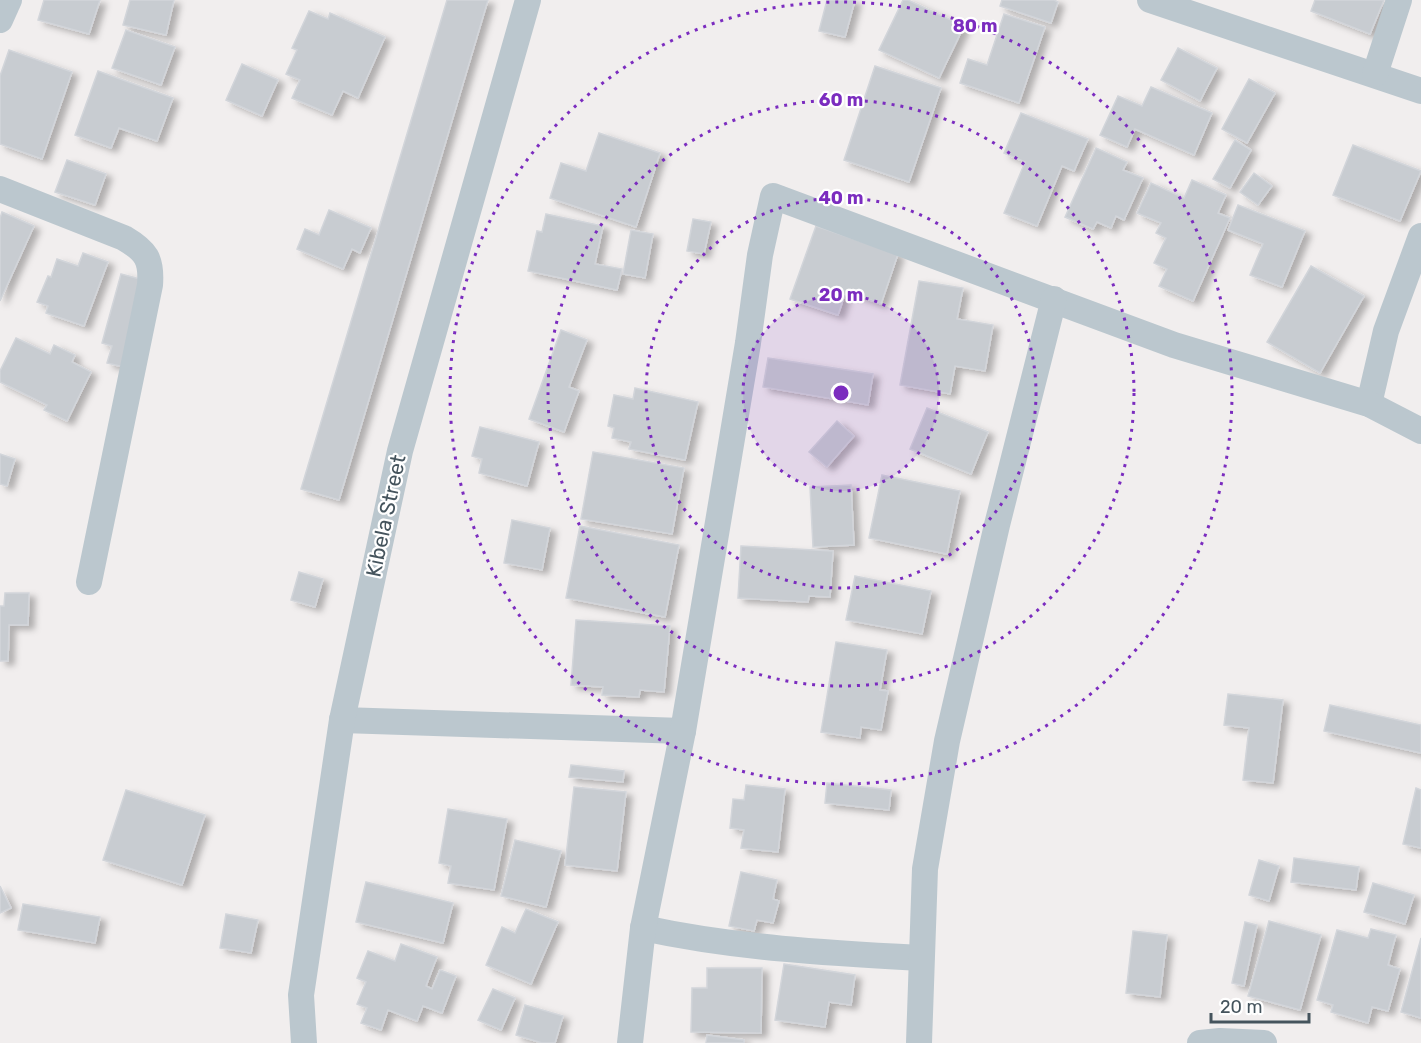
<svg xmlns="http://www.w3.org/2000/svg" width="1421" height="1043" viewBox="0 0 1421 1043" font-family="Rubik,sans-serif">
<defs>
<filter id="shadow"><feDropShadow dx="6" dy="4" stdDeviation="3" flood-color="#0004"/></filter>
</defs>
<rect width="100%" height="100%" fill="#f1eeee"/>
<g fill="#c8ccd1" stroke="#d2d5da" stroke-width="1.5" filter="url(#shadow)">
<polygon points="44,0 100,0 89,34 38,20"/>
<polygon points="130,0 174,0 166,35 123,25"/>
<polygon points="447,0 488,0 339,500 301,489"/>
<polygon points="827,0 855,0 845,37 819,31"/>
<polygon points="903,0 908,0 964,26 939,78 879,50"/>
<polygon points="1002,0 1054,0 1058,2 1051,23 1000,6"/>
<polygon points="1315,0 1384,0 1370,34 1311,11"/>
<polygon points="309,11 328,19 330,13 385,37 358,98 343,91 332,115 292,98 300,80 286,74 297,50 292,48"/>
<polygon points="1004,14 1045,27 1019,103 960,83 968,59 987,65"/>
<polygon points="126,30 175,47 161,85 112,68"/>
<polygon points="1178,48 1217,68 1200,101 1161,80"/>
<polygon points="9,50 72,72 42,159 0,144 0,76"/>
<polygon points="242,64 278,80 262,116 226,100"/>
<polygon points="875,66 941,88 909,182 844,160"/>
<polygon points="98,71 173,98 157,141 119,128 111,148 75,135"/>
<polygon points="1249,79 1275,93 1247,143 1222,129"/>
<polygon points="1151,87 1212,113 1194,155 1135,129 1127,147 1100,135 1118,96 1142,106"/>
<polygon points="1021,113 1088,139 1074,171 1062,166 1037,226 1004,213 1025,162 1004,153"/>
<polygon points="599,133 660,153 636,227 550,198 561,163 586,171"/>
<polygon points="1235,140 1251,150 1230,188 1213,179"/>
<polygon points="1353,145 1421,171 1400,221 1333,195"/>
<polygon points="1096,148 1127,162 1123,170 1143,178 1124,220 1116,216 1111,228 1097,222 1093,229 1065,217"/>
<polygon points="67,160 106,174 95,205 55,192"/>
<polygon points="1254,173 1272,186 1258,205 1240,192"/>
<polygon points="1192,180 1226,195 1218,213 1230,218 1193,301 1159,286 1167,269 1154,263 1166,238 1156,233 1161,223 1137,213 1151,183 1184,198"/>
<polygon points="1238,205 1305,231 1282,287 1250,275 1263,244 1228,230"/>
<polygon points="329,210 371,228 360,253 352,249 343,269 297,249 305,229 319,235"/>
<polygon points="2,212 34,226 0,301 0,218"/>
<polygon points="546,214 603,226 595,264 622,269 617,290 528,271 537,231 542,232"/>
<polygon points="693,219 711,222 704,254 687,251"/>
<polygon points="816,226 898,254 881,304 846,291 838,315 790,299"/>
<polygon points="631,230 653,234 645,278 623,274"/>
<polygon points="83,253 108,262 84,326 46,313 48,306 37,302 48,276 51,277 57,259 78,266"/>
<polygon points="1311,266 1364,296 1320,373 1267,342"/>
<polygon points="121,274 148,281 124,367 107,363 112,346 102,343"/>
<polygon points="919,281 963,288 957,319 993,325 985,371 955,366 950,394 900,385"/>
<polygon points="561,330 587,340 569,387 579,391 564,432 529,419"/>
<polygon points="16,338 50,354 54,345 75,355 72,362 91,372 67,421 44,410 47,405 0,382 0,371"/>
<polygon points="768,358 873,374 868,405 763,387"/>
<polygon points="635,388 698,402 685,460 629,449 631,442 612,438 614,428 608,426 614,395 633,399"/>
<polygon points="927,408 988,432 971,474 910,449"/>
<polygon points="837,421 854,436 827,467 809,452"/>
<polygon points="480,427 539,442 527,486 479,473 482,459 472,456"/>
<polygon points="593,452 684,468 672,534 581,519"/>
<polygon points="0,454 15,459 7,486 0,484"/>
<polygon points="882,475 960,491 947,554 869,538"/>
<polygon points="851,485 854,545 813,547 810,487"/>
<polygon points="512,520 550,528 542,570 504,563"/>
<polygon points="580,526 679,545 665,617 566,598"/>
<polygon points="741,546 833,551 830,597 809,596 808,602 738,598"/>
<polygon points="299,572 323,579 315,607 291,600"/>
<polygon points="855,576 931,591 922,634 846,620"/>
<polygon points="5,593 29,593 28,625 9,625 8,661 0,661 0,606 4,606"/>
<polygon points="576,620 670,626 664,692 640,690 639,697 602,695 603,687 571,685"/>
<polygon points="836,642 887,650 880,690 888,691 881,730 861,727 860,738 821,732"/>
<polygon points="1228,694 1283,700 1273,783 1243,780 1249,728 1224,725"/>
<polygon points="1330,705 1421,725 1421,753 1324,731"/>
<polygon points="571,765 624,771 623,782 569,777"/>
<polygon points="827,783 891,790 889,810 825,803"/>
<polygon points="746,785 785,789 778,852 741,848 744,830 730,828 733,799 744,800"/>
<polygon points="574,787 626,792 617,871 565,865"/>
<polygon points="1416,788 1421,790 1421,848 1403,844"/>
<polygon points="126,790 205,815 182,885 103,860"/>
<polygon points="448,809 507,819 494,890 448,883 451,866 439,863"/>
<polygon points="515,840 561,851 546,907 501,896"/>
<polygon points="1294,858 1359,867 1356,890 1291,882"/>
<polygon points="1259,860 1279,866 1269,901 1249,895"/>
<polygon points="741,872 777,880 773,899 779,901 773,923 757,920 754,931 729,926"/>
<polygon points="366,882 453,903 443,943 356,922"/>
<polygon points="1373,883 1414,895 1405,924 1364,912"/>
<polygon points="0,886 11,908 0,913"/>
<polygon points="23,904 100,917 95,943 18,930"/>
<polygon points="526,909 558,922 531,984 486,965 502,927 515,933"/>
<polygon points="226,914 258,920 251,953 220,948"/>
<polygon points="1269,921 1321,935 1300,1010 1248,996"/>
<polygon points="1245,922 1257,925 1244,986 1232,983"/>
<polygon points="1371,929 1396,935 1388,965 1400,969 1388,1011 1372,1007 1368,1023 1331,1012 1333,1005 1317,1000 1337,930 1368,938"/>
<polygon points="1133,931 1167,935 1160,997 1126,993"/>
<polygon points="1421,938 1421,1018 1401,1012"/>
<polygon points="401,944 437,957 426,986 432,989 440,970 456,976 442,1013 423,1006 417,1021 388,1010 381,1030 361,1023 367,1008 357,1004 366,982 357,978 368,951 395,961"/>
<polygon points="784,964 855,975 851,1005 829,1002 825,1027 775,1020"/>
<polygon points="707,968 762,968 761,1033 691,1032 692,988 707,988"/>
<polygon points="493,989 515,998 501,1030 478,1020"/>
<polygon points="525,1005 563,1016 555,1043 542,1043 516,1035"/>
<polygon points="707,1035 744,1040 744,1043 706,1043"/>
</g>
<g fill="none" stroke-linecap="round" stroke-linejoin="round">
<g stroke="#bbc7ce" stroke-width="26">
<polyline points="1150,0 1421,91"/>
<polyline points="0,20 9,0"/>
<polyline points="1375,74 1399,0"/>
<path d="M0,189L124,238C146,251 152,259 150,285L89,582"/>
<polyline points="1369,404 1386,331 1421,236"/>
<polyline points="342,720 683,731"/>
<path d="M643,928C735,948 828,953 921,958"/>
<polyline points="304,1043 301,995 342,720 400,451 528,0"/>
<polyline points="630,1043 643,928 683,731 748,343 760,255 773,196 1174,345 1369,404 1421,431"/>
<polyline points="919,1043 925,869 947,741 997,525 1054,299"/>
<polyline points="1200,1043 1220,1041 1264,1043"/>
</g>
</g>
<circle cx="841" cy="393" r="98" fill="#7b2cbf" fill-opacity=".12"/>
<g fill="none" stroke="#7b2cbf" stroke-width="3" stroke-dasharray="3 6">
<circle cx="841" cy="393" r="98"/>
<circle cx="841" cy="393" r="195"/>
<circle cx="841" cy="393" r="293"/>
<circle cx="841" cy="393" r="391"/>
</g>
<g text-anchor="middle" stroke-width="4.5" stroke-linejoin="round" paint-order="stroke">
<g font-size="21" fill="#45545d" stroke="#fff">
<text transform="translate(386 516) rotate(-78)" y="7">Kibela Street</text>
</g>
</g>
<circle cx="841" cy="393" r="9" fill="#7b2cbf" stroke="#fff" stroke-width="3"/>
<g font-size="18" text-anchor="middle" font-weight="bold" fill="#7b2cbf" stroke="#fff" stroke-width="4.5" stroke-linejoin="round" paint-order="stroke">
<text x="975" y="32">80 m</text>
<text x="841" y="106">60 m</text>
<text x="841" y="204">40 m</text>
<text x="841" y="301">20 m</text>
</g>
<path d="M1211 1013v9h98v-9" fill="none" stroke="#45545d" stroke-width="3"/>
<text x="1220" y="1013" font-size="18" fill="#45545d" stroke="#ffffff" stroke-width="4.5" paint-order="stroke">20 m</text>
</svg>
